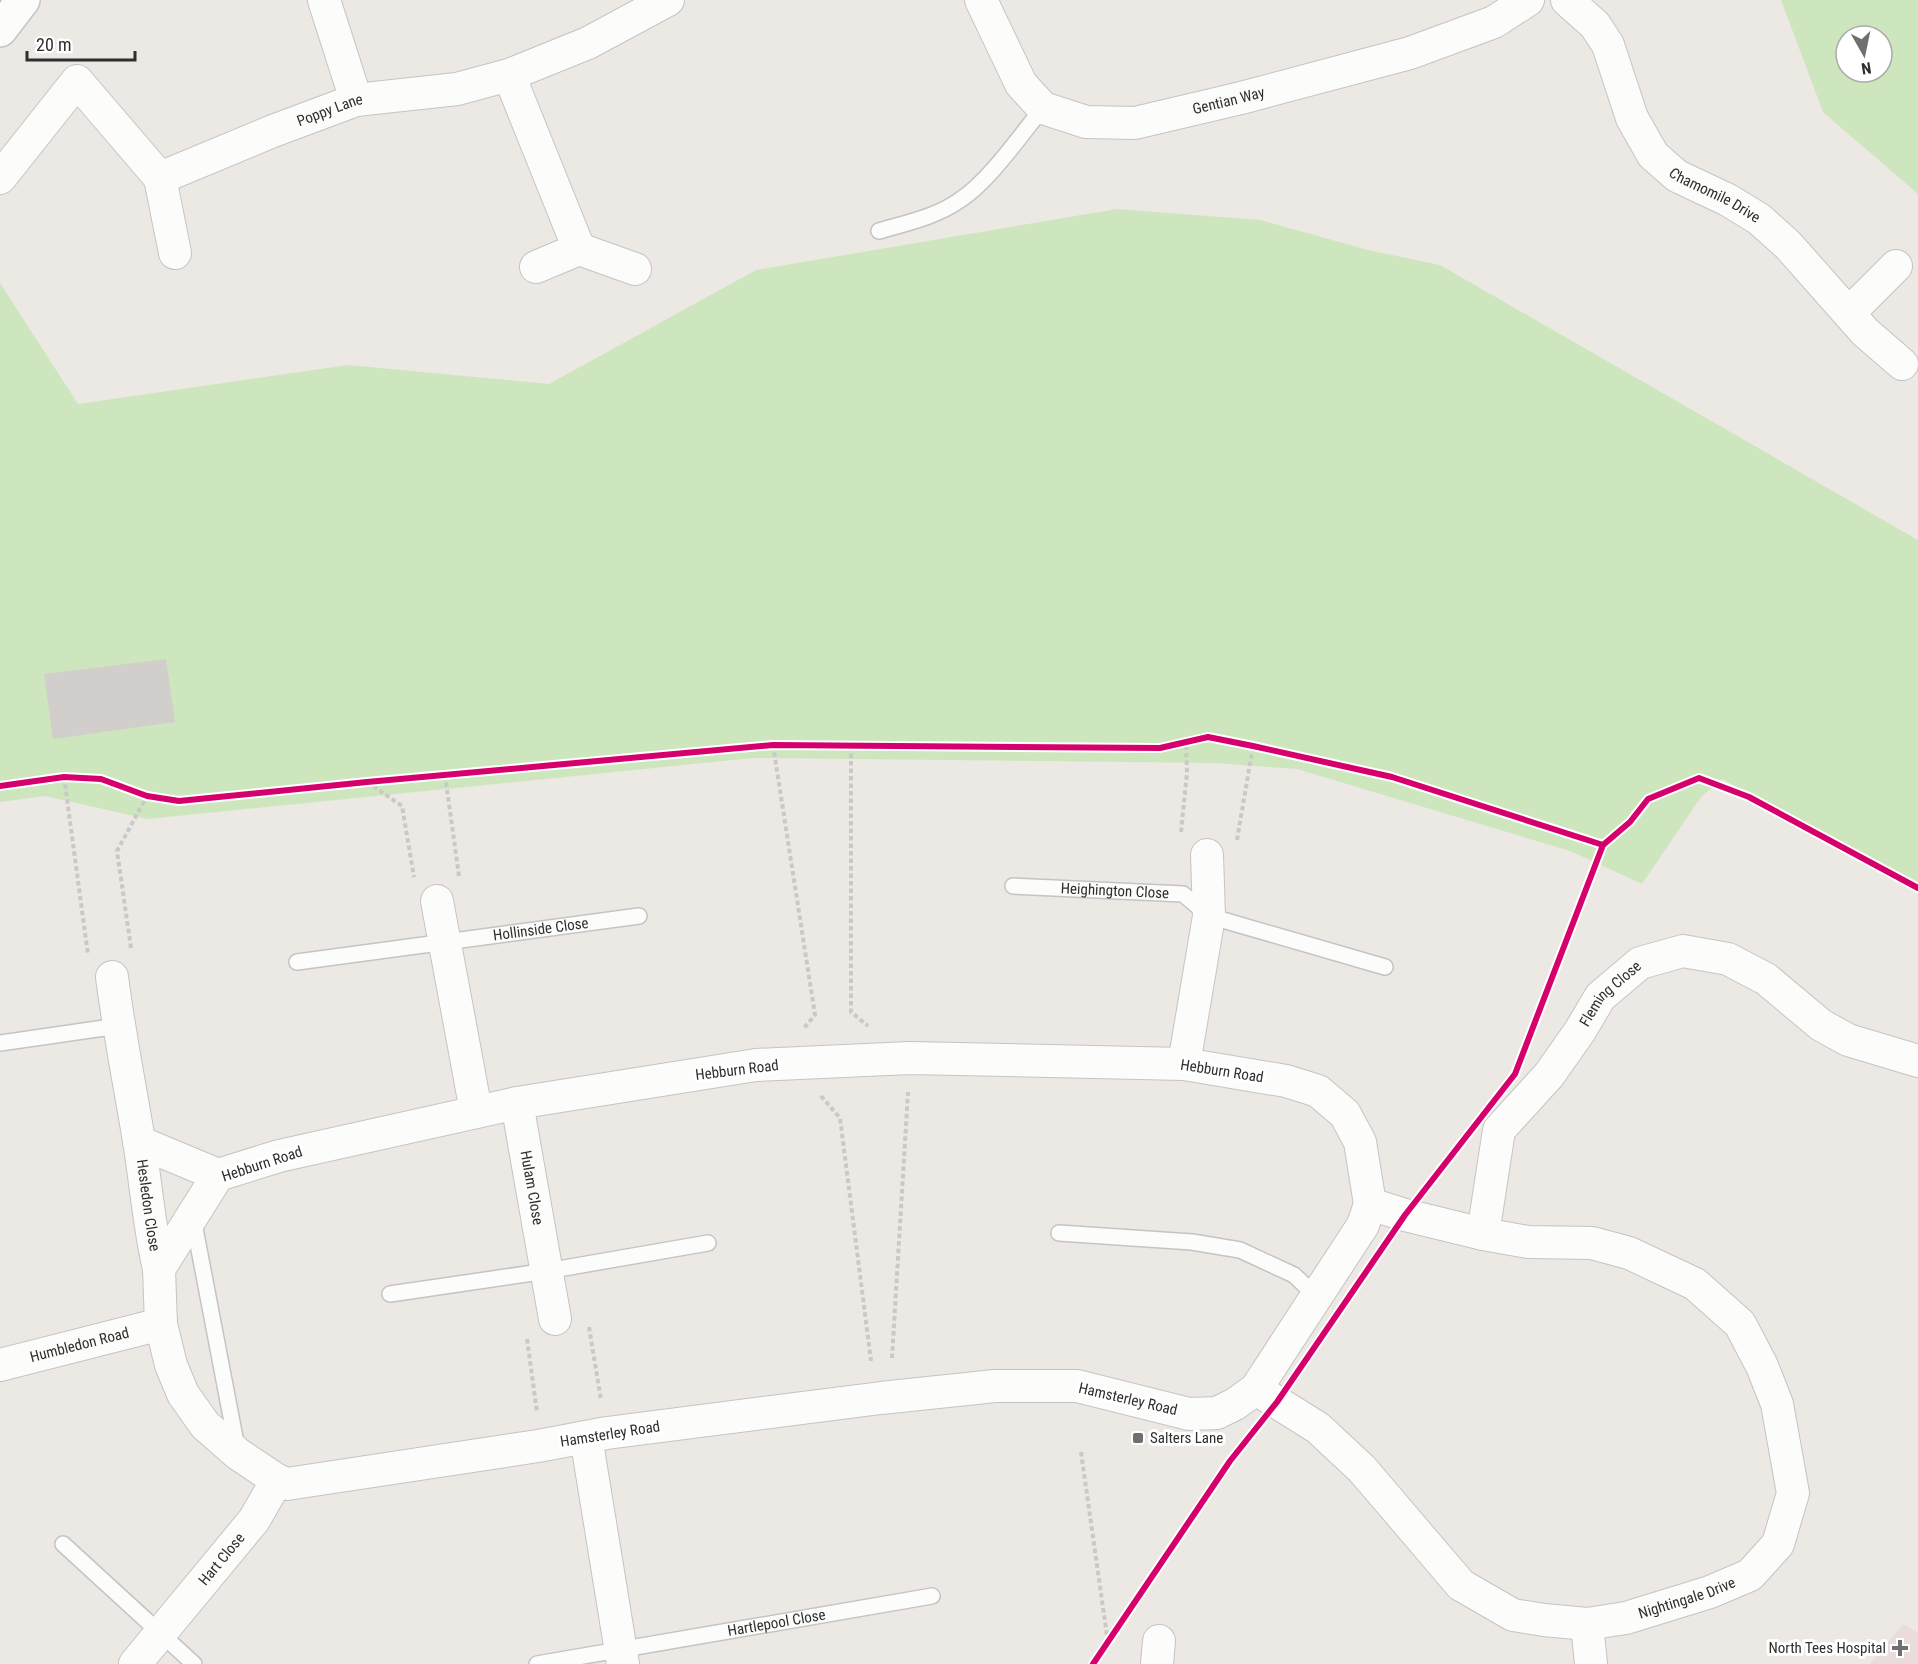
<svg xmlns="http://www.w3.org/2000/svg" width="1918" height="1664" viewBox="0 0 1918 1664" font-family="'Roboto Condensed',sans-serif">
<rect width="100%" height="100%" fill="#ece8e4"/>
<polygon fill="#e9dcdb" points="1903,1624 1918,1633 1918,1664 1870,1664"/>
<g fill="#cee6be" fill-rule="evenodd">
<path d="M1781,0H1918V194L1823,112ZM1846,36H1882V72H1846Z"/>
<polygon points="1117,209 1260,220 1368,250 1440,265 1918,540 1918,889 1722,779 1701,797 1642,884 1570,851 1297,769 1214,763 753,758 148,819 45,796 0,802 0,283 78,404 348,365 549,384 756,270"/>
</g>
<polygon fill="#d1cecb" points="166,659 175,722 53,739 44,674"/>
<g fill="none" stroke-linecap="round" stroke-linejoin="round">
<defs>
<g id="lane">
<path d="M879,231C906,223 936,217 960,200C990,180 1019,137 1043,108"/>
<path id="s1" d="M1013,886L1183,894L1209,916L1385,967"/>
<path id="s2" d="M297,962L639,916"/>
<polyline points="0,1043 118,1026"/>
<polyline points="193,1218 237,1448"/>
<polyline points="1059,1233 1192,1242 1240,1250 1294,1275 1316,1296"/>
<polyline points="390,1294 547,1271 708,1243"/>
<polyline points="63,1544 194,1664"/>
<path id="s3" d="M537,1664L932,1596"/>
</g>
<g id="street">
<polyline points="324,0 356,100"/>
<path id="s4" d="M981,0L1021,84L1043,108L1086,122L1135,123L1241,98L1410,53L1494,22L1528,0"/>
<path id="s5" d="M1567,0L1595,25L1608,45L1632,118L1653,155L1677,176L1728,200L1759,219L1788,245L1865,332L1902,364"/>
<polyline points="509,75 579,249"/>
<polyline points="0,178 77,81 160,178 175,253"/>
<path id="s6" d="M160,178L273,131L356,100L457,89L509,75L588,43L668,0"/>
<polyline points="536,267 579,249 635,269"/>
<polyline points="1849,313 1896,266"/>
<polyline points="437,901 476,1111"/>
<path id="s7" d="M112,977C119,1032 130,1086 139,1141C146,1184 149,1227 159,1269"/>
<polygon points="910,1058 1184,1064 1286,1081 1318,1091 1345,1114 1360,1142 1370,1204 1363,1225 1256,1389 1235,1404 1217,1413 1189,1414 1077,1386 995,1386 881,1398 607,1433 538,1446 287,1484 277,1480 238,1454 205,1425 183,1394 171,1365 161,1324 159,1269 218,1175 279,1156 517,1103 756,1065"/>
<polyline points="1184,1064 1209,916 1207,855"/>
<path id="s8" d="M517,1103L555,1319"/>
<polyline points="139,1142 218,1175"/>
<path id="s9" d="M1483,1234L1499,1130L1549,1075L1580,1031L1600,997L1640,963L1683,951L1728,959L1766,979L1821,1025L1848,1040L1918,1061"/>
<path id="s10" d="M0,1365L161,1324"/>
<path id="s11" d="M1256,1389L1318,1428L1362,1469L1461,1585L1513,1615L1544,1620L1587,1624L1626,1618L1710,1592L1750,1575L1778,1544L1793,1493L1777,1404L1762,1366L1740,1324L1695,1284L1629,1253L1592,1243L1528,1242L1483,1234L1405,1215L1370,1204"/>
<polyline points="586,1437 623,1664"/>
<polyline points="1587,1624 1591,1664"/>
<path id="s12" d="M135,1664L254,1520L277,1480"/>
<polyline points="1157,1664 1159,1641"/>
</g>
<polyline id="secondary" points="0,30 23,0"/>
</defs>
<use href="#lane" stroke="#c5c4c5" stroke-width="18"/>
<use href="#street" stroke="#c5c4c5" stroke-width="34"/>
<use href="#secondary" stroke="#c5c4c5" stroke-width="36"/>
<g stroke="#c9c9c8" stroke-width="4" stroke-dasharray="4.5 3" stroke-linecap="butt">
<polyline points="773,745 815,1015 804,1028"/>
<polyline points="851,746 851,1012 868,1026"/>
<polyline points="445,775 459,876"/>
<polyline points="64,777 88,955"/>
<polyline points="367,782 402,806 414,877"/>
<polyline points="1181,832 1187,773 1186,743"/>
<polyline points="1237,840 1253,746"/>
<polyline points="131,948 117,851 147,796"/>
<polyline points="821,1096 840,1118 871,1361"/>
<polyline points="589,1327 601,1400"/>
<polyline points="527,1339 537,1412"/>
<polyline points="892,1358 908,1092"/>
<polyline points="1081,1452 1108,1643"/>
</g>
<use href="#lane" stroke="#fcfcfb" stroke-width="15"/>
<use href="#street" stroke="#fcfcfb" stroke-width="32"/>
<use href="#secondary" stroke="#fcfcfb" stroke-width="33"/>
<defs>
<g id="cycleway">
<polyline points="0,786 64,777 101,779 147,796 179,801 367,782 773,745 1160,748 1208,737 1253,746 1392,777 1603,845"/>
<polyline points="1093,1664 1230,1461 1277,1402 1405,1215 1515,1074 1603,845 1630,822 1648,799 1699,778 1749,797 1918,888"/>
</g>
</defs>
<use href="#cycleway" stroke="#fff" stroke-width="10"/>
<use href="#cycleway" stroke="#d6006c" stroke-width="6"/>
</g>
<g fill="#706f6e" stroke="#fff" stroke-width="2">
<rect x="1132" y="1432" width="12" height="12" rx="3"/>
<path d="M1897 1639h6v6h6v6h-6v6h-6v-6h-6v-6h6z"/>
</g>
<g text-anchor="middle" stroke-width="6" stroke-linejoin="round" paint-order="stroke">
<g font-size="15" fill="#2e2e2e" stroke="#fff">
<text dy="5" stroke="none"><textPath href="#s4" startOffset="316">Gentian Way</textPath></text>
<text dy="5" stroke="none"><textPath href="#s6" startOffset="183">Poppy Lane</textPath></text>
<text dy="5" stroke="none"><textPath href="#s5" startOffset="255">Chamomile Drive</textPath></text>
<text dy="5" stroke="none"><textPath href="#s1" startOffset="102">Heighington Close</textPath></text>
<text dy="5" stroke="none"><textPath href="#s2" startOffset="246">Hollinside Close</textPath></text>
<text dy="5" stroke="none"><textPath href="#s9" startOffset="282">Fleming Close</textPath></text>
<text transform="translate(737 1070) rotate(-7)" y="5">Hebburn Road</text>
<text transform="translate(1222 1071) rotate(9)" y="5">Hebburn Road</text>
<text transform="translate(262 1164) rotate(-18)" y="5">Hebburn Road</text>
<text dy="5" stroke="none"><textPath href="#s8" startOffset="86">Hulam Close</textPath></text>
<text dy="5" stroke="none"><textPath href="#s7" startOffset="231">Hesledon Close</textPath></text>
<text dy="5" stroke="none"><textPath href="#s10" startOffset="82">Humbledon Road</textPath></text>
<text transform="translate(1128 1399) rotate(13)" y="5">Hamsterley Road</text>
<text transform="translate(610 1434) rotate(-9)" y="5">Hamsterley Road</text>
<text dy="5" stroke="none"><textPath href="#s12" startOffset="136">Hart Close</textPath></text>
<text dy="5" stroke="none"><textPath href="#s11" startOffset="524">Nightingale Drive</textPath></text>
<text dy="5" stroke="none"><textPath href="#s3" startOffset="243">Hartlepool Close</textPath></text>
</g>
<g font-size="15" fill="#2e2e2e" stroke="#fff" text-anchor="start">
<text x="1150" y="1443">Salters Lane</text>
<text x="1886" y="1653" text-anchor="end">North Tees Hospital</text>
</g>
</g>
<g transform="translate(1864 54) rotate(171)"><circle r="28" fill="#ffffff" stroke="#ababab" stroke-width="1.5"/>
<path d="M0-4.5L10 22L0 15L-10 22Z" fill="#706f6e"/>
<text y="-9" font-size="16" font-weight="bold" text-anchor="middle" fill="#2e2e2e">N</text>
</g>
<path d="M27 51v9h108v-9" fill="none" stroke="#2e2e2e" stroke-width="3"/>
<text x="36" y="51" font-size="18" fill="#2e2e2e" stroke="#ffffff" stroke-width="4.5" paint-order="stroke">20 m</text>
</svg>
